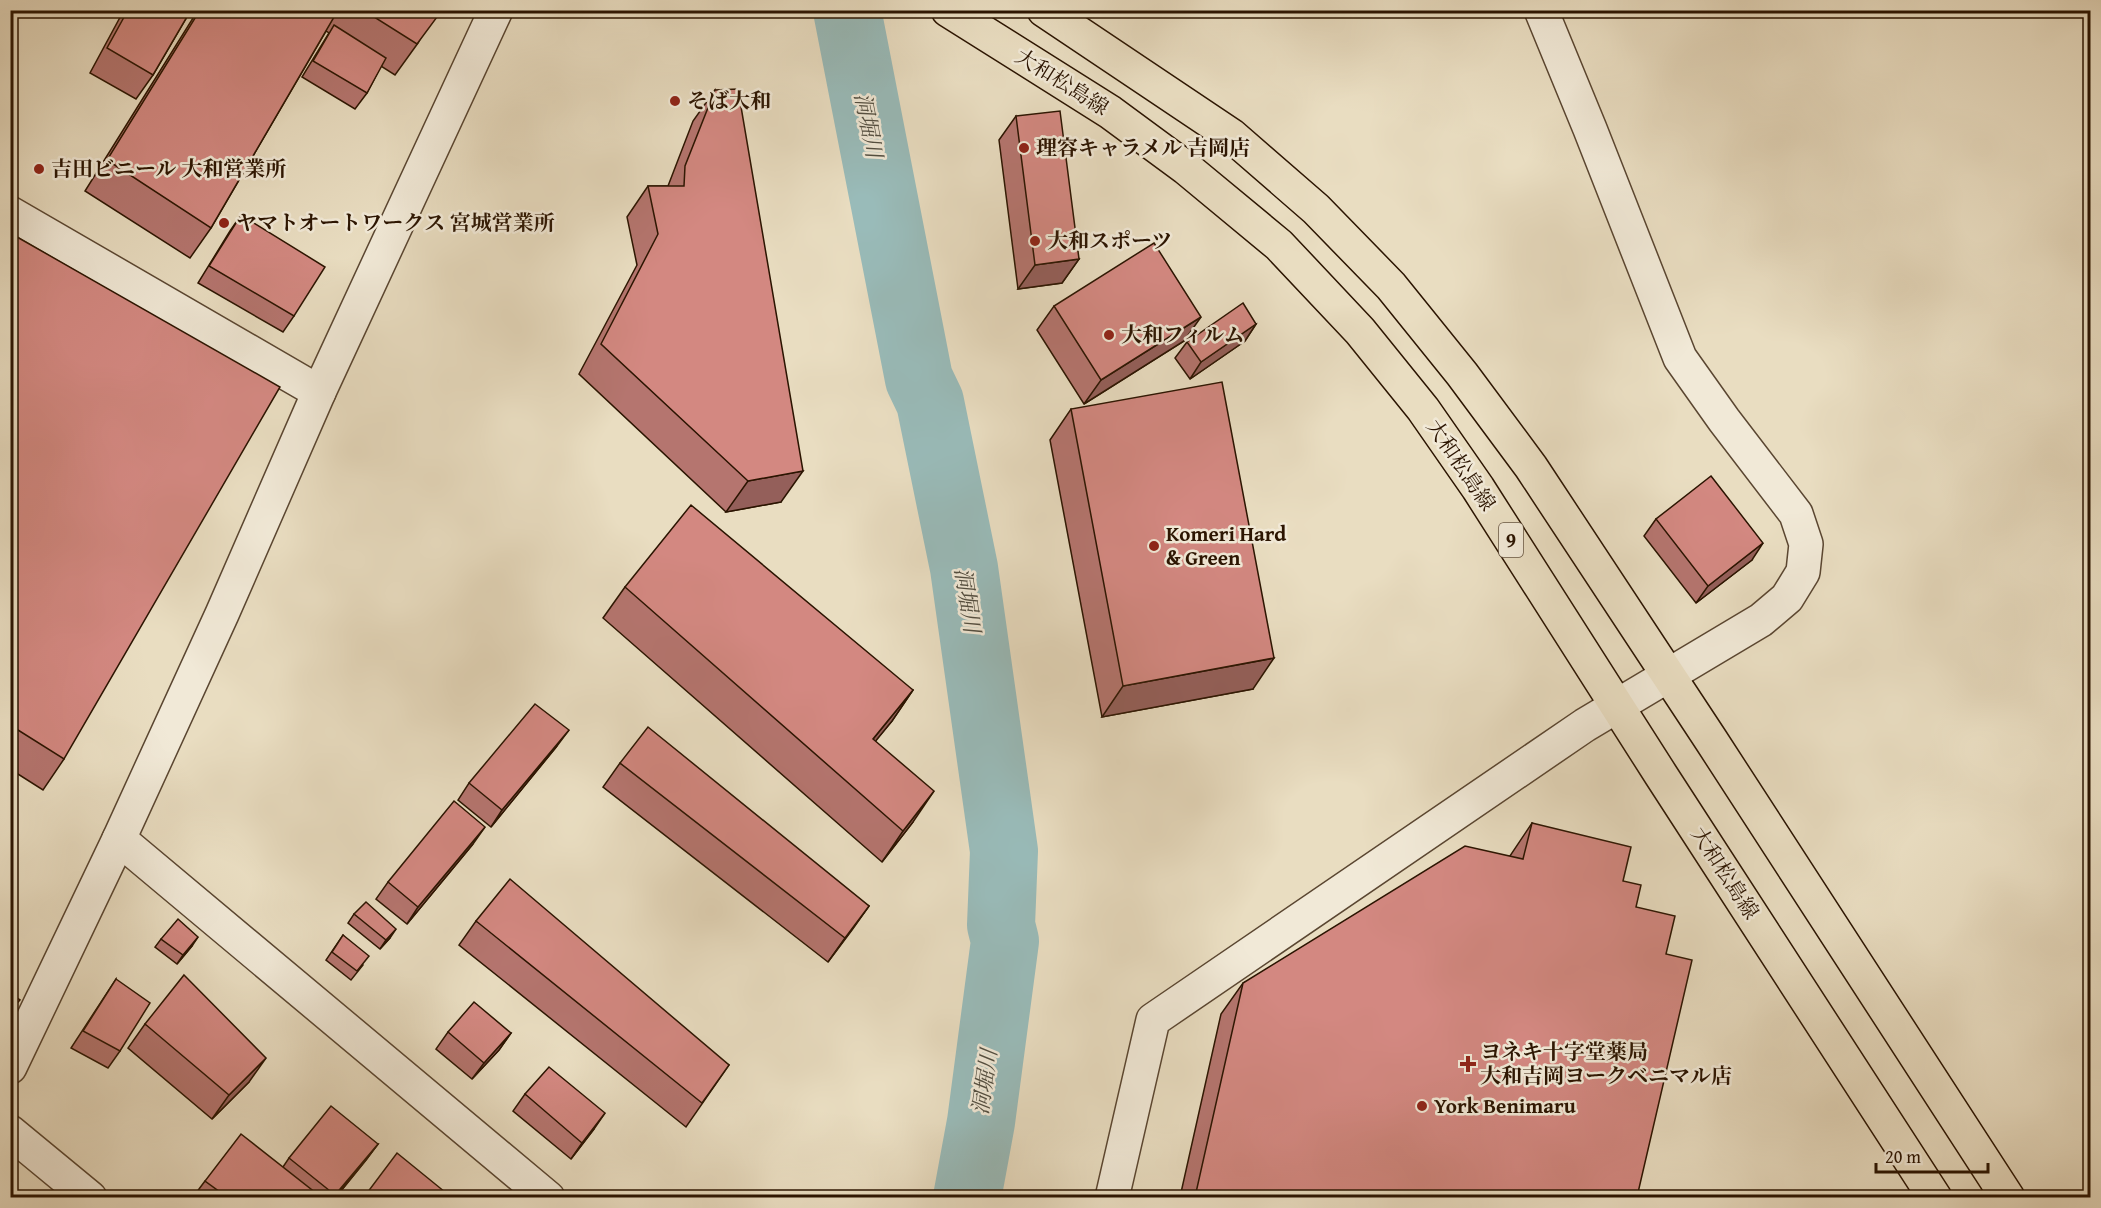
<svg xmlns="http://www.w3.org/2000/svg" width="2101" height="1208" viewBox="0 0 2101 1208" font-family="'Gentium Book Plus','Noto Serif JP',serif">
<rect width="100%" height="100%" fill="#e9ddc1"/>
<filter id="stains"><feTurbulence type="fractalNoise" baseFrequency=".00333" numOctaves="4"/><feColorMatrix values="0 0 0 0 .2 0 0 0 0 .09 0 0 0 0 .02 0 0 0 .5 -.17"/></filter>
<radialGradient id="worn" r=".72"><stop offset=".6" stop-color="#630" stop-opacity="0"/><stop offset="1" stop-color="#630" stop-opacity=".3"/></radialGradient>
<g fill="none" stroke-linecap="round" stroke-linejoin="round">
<polyline stroke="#99bbb9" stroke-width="68" points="847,10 919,379 930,402 964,568 1004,851 1001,925 1005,941 981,1122 967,1198"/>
<defs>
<g id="minor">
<polyline points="119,839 548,1198"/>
<polyline points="10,1132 90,1198"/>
<polyline points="1112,1198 1153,1020 1585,725 1761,620 1787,598 1803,572 1806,544 1796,514 1724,420 1680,358 1590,129 1541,10"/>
</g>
<g id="tertiary">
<polyline points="10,213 319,392"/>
<polyline points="10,1067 119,839 222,614 319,392 496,10"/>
</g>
<g id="primary">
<polyline points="948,10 1110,112 1186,168 1279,245 1360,331 1423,409 1478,488 1661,775 1935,1198"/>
<polyline points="1044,10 1232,136 1316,209 1391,286 1462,374 1531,467 1711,740 2008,1198"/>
</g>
</defs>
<use href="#minor" stroke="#5a4631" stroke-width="36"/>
<use href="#tertiary" stroke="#5a4631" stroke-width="36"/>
<use href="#primary" stroke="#2b1401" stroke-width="36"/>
<use href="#minor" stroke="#f1e9d7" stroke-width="33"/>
<use href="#tertiary" stroke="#f1e9d7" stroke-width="33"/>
<use href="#primary" stroke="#e9ddc1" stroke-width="33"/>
</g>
<g fill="#b5756f" stroke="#2b1401" stroke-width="1.5">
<polygon points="124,10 191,10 153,75 136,99 90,73"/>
<polygon points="198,10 436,10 418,43 395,75 381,66 367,93 355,109 302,77 329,33 326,31 211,228 190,258 85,191"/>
<polygon points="715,90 781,502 726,512 579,374 637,265 627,217 648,186 668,186 693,121"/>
<polygon points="1016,116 1079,259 1062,283 1018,289 999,140"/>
<polygon points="241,215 294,316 283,332 198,283 230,231"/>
<polygon points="10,233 64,759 43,790 10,769"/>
<polygon points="1054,306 1184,341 1084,404 1037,330"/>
<polygon points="1256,324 1245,341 1190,379 1175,358 1187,342"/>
<polygon points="1071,409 1253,689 1102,717 1050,440"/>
<polygon points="1656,519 1752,560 1696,603 1644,536"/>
<polygon points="625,587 913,690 892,721 875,741 913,822 882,862 603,618"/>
<polygon points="557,746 491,827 458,800 469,783"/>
<polygon points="620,763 869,906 828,962 603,787"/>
<polygon points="1532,823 1623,881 1636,907 1666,954 1637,1197 1180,1197 1221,1014 1243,983 1510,856"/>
<polygon points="473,844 407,924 376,899 388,882"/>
<polygon points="354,914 390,938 380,949 348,923"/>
<polygon points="476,921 729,1065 686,1127 459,945"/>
<polygon points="343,935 363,965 351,980 326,960"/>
<polygon points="161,939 192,946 177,964 155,947"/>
<polygon points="116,979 120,1051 108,1068 71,1048"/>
<polygon points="145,1024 249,1082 212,1119 128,1048"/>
<polygon points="448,1032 511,1033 499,1050 472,1079 436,1049"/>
<polygon points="525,1094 594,1129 571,1159 513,1111"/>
<polygon points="378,1144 366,1160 336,1197 193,1197 205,1181 283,1167 289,1158"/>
</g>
<g fill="#945f5a" stroke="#2b1401" stroke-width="1.5">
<polygon points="1079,259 1062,283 1018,289 1035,265"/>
<polygon points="1201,317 1184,341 1084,404 1101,380"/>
<polygon points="1256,324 1245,341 1190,379 1201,362"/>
<polygon points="803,471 781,502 726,512 748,481"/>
<polygon points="1763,543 1752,560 1696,603 1708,586"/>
<polygon points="1274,658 1253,689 1102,717 1123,686"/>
<polygon points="913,690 892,721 852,770 873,739"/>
<polygon points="569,730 557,746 491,827 502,810"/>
<polygon points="934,791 913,822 882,862 903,831"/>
<polygon points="485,827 473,844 407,924 418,907"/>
<polygon points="869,906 852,930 828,962 845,938"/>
<polygon points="396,929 390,938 380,949 386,940"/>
<polygon points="198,937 192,946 177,964 183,955"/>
<polygon points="511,1033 499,1050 472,1079 484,1063"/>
<polygon points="266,1058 249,1082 212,1119 229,1095"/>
<polygon points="605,1113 594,1129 571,1159 582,1143"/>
<polygon points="378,1144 366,1160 336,1197 334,1197"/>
</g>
<g fill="#d38881" stroke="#2b1401" stroke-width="1.5">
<polygon points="128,10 191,10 153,75 107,48"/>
<polygon points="200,10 334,10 337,12 211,228 107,160"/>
<polygon points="363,10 436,10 440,13 417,44"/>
<polygon points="334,25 386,58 367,93 313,61"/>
<polygon points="738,89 803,471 748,481 601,344 658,234 648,186 684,186 685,166 715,90"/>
<polygon points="1060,111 1079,259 1035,265 1016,116"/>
<polygon points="241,215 325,267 294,316 209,266"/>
<polygon points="10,233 280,387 64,759 10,725"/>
<polygon points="1154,243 1201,317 1101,380 1054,306"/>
<polygon points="1243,303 1256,324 1201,362 1187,342"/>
<polygon points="1222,382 1274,658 1123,686 1071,409"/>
<polygon points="1711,476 1763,543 1708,586 1656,519"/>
<polygon points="691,505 913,690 873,739 934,791 903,831 625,587"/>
<polygon points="535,704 569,730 502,810 469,783"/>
<polygon points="648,727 869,906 845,938 620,763"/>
<polygon points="454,801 485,827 418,907 388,882"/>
<polygon points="1532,823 1631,847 1623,881 1641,885 1636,907 1675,916 1666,954 1692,960 1637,1197 1195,1197 1243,983 1465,846 1523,859"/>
<polygon points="10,852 17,859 10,867"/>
<polygon points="510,879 729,1065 702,1103 476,921"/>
<polygon points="366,902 396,929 386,940 354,914"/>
<polygon points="178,919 198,937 183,955 161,939"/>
<polygon points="343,935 369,956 357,971 332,952"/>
<polygon points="184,975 266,1058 229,1095 145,1024"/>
<polygon points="116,979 150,1003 120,1051 83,1031"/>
<polygon points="10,993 20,1000 10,1011"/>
<polygon points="474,1002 511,1033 484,1063 448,1032"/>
<polygon points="549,1067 605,1113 582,1143 525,1094"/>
<polygon points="331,1106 378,1144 335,1195 289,1158"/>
<polygon points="241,1134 321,1197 227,1197 205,1181"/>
<polygon points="397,1153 445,1192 441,1197 364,1197"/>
</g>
<g fill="#8f2418" stroke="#f1e9d7" stroke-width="2">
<circle cx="675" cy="101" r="6"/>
<circle cx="1024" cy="148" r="6"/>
<circle cx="39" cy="169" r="6"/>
<circle cx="224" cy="223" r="6"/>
<circle cx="1035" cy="241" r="6"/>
<circle cx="1109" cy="335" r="6"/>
<circle cx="1154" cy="546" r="6"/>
<path d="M1465 1055h6v6h6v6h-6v6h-6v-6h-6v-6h6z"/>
<circle cx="1422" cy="1106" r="6"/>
</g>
<g text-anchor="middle" stroke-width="5" stroke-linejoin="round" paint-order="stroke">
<rect fill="#f1e9d7" stroke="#665441" stroke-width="1.5" x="1499" y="523" width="24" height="34" rx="4.5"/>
<g font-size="20" font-weight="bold" fill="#2b1401">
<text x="1511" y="547">9</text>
</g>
<g font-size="21" fill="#2b1401" stroke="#f1e9d7">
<text transform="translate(1062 82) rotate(32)" y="7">大和松島線</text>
<text transform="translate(1461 465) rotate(56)" y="7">大和松島線</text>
<text transform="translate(1725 873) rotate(57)" y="7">大和松島線</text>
</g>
<g font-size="21" font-weight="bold" fill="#2b1401" stroke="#f1e9d7" text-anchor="start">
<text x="687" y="108">そば大和</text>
<text x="1036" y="155">理容キャラメル 吉岡店</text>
<text x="51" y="176">吉田ビニール 大和営業所</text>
<text x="236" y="230">ヤマトオートワークス 宮城営業所</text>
<text x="1047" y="248">大和スポーツ</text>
<text x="1121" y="342">大和フィルム</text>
<text x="1166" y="541">Komeri Hard<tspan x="1166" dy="24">&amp; Green</tspan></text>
<text x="1480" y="1059">ヨネキ十字堂薬局<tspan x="1480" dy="24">大和吉岡ヨークベニマル店</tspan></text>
<text x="1434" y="1113">York Benimaru</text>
</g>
<g font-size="22" font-style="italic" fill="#524e41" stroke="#f1e9d7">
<text transform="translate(869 125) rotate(79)" y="8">洞堀川</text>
<text transform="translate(968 600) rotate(81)" y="8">洞堀川</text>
<text transform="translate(984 1082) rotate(-82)" y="8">洞堀川</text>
</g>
</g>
<rect width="2101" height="1208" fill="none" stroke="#e9ddc1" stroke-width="36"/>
<rect x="12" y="12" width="2077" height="1184" fill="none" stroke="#2b1401" stroke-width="3"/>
<rect x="18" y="18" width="2065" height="1172" fill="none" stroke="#2b1401" stroke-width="1.5"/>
<path d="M1876 1163v9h112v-9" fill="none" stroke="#2b1401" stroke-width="3"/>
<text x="1885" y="1163" font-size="18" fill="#2b1401" stroke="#f1e9d7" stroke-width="4.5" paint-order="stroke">20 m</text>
<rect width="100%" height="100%" filter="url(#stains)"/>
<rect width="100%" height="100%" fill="url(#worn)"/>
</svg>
